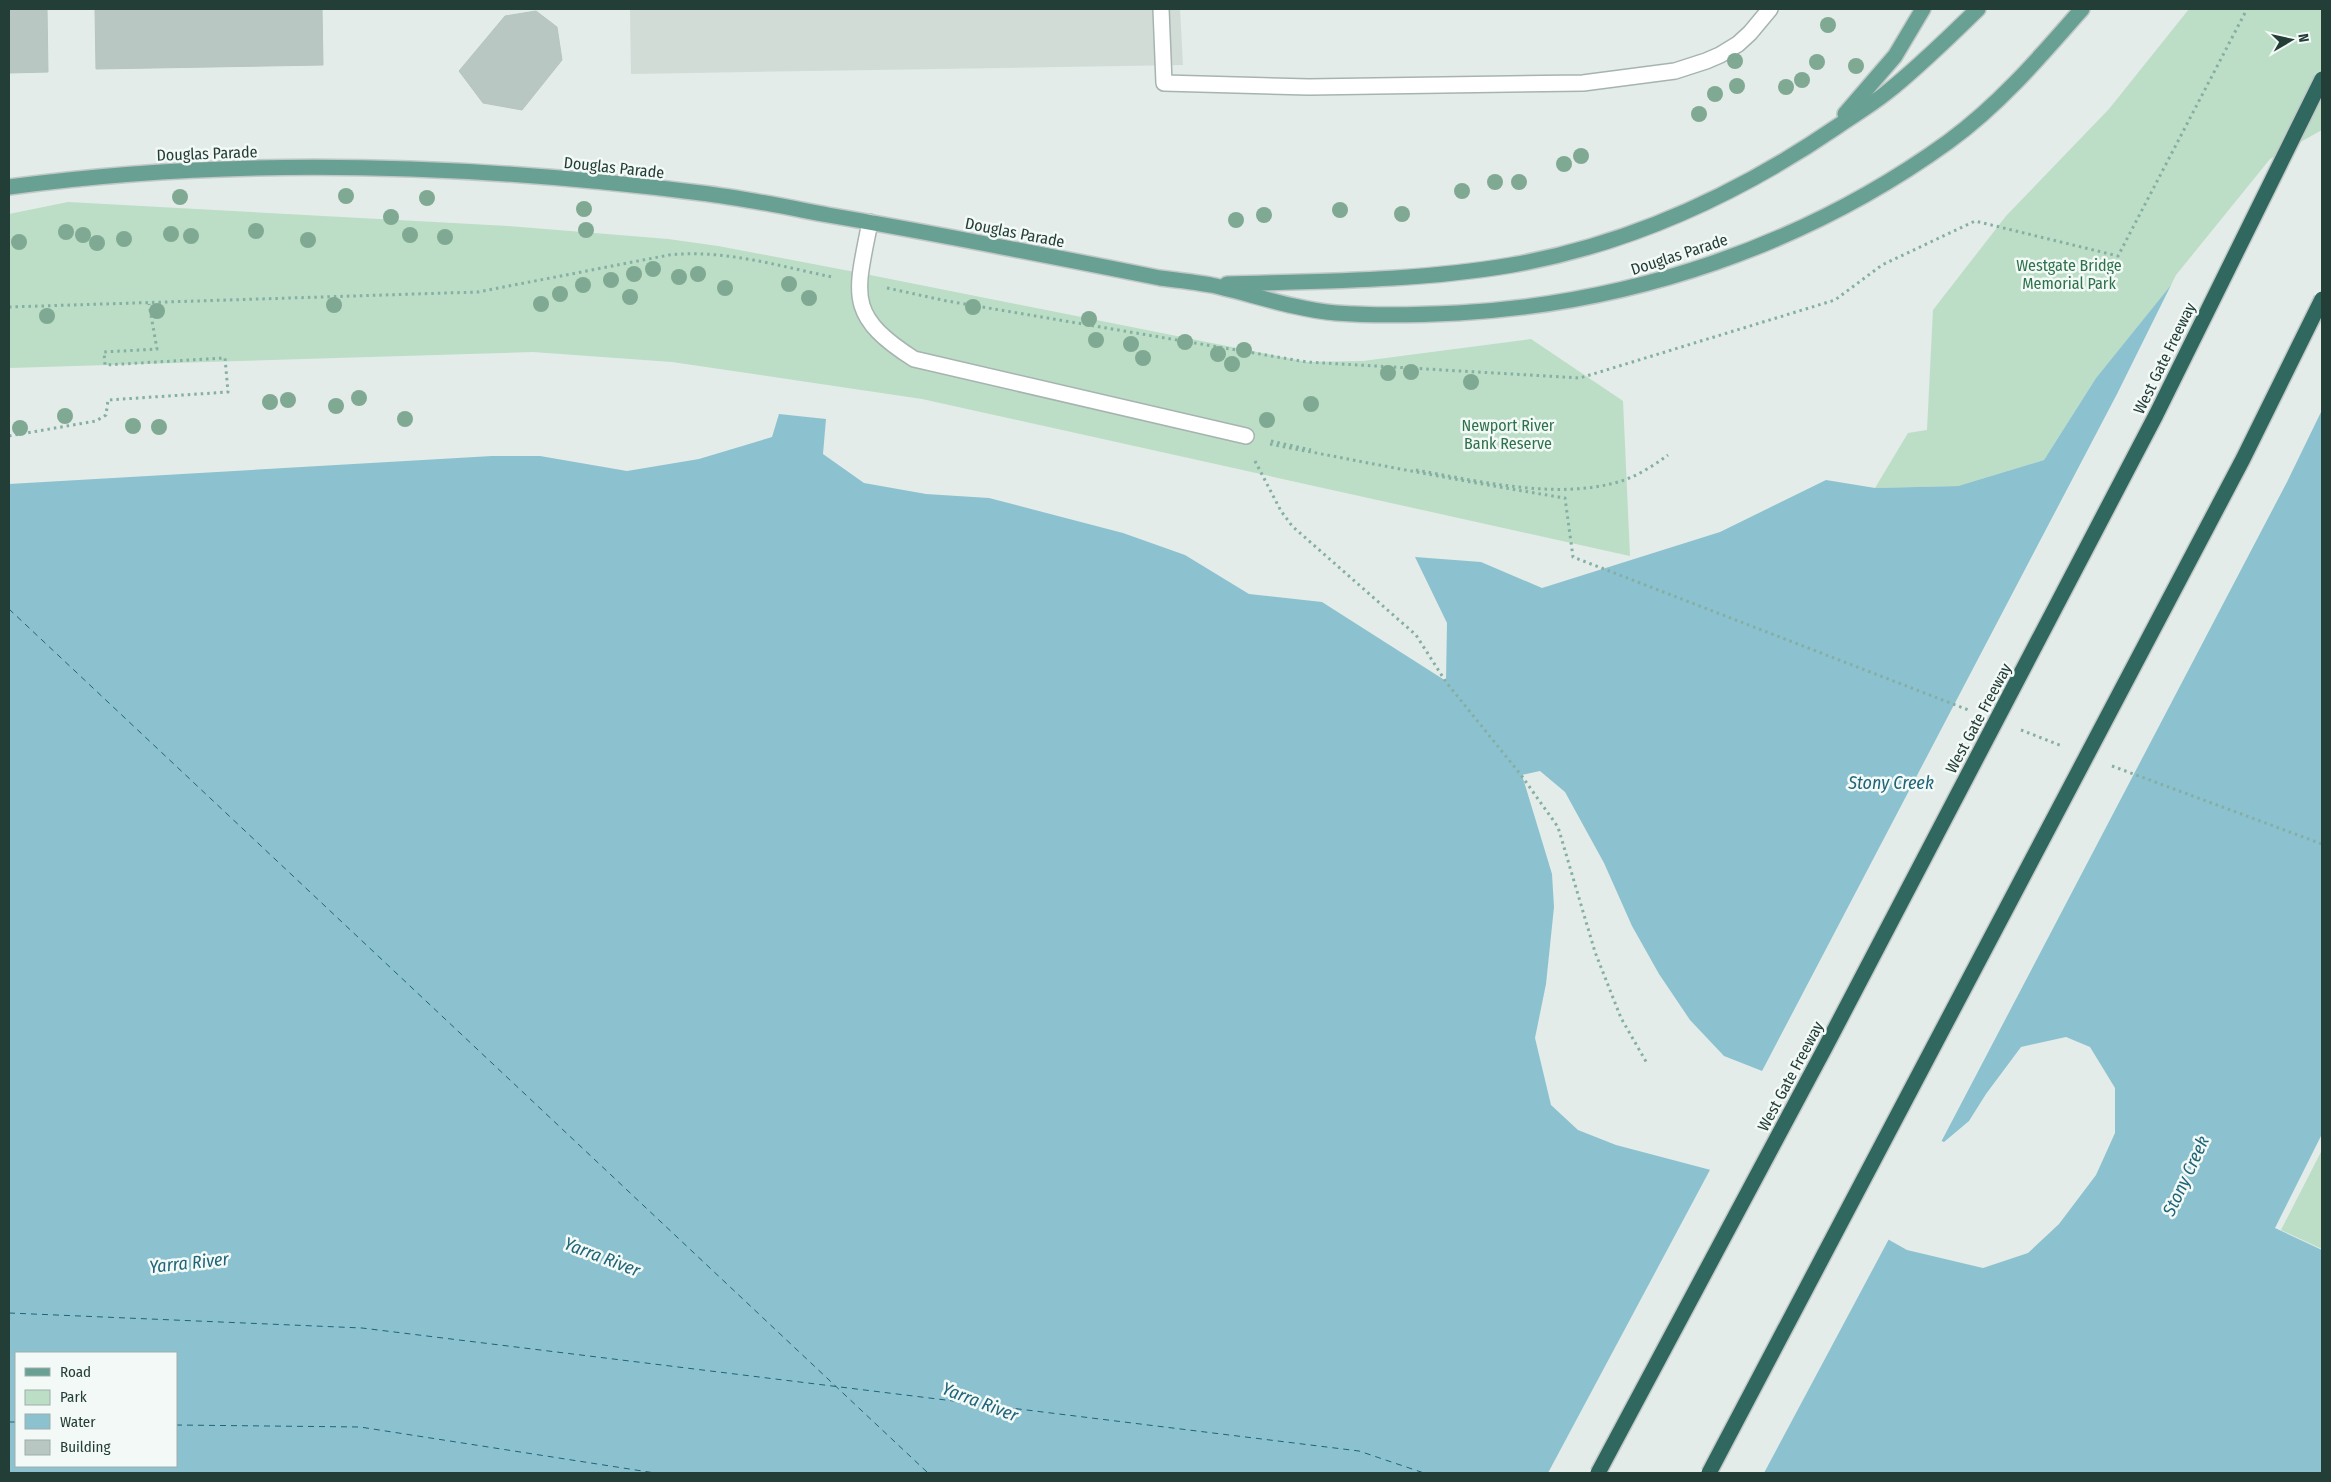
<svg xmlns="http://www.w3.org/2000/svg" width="2331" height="1482" viewBox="0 0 2331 1482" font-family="'Fira Sans Condensed',sans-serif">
<rect width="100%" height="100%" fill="#e3ece8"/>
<polygon fill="#d1dcd7" points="630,9 1180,9 1183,65 631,74"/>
<g fill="#bcddc6">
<polygon points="2189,9 2322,9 2322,135 2272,161 2096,378 2044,460 1958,486 1875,488 1908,433 1927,430 1933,310 2006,216 2109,109"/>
<polygon points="68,202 508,226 668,239 718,246 860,273 1307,362 1363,361 1531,339 1623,401 1630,556 922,399 672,362 533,352 9,368 9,214"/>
<polygon points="2322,1150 2322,1249 2281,1230"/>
</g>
<path fill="#8cc2cf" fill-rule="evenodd" d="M2322,133V1134L2275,1228L2322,1250V1473H9V484L492,456H540L627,471L699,459L772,437L779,414L826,419L823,454L864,483L926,494L989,498L1123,533L1185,555L1249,594L1322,602L1446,681L1447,623L1415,557L1481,562L1542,588L1720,532L1826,480L1875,488L1958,486L2044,460L2096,378L2272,160ZM1540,771L1565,792L1604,863L1632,926L1659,974L1690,1020L1724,1056L1944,1142L1969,1121L1986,1094L2021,1047L2066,1037L2090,1047L2115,1088V1133L2096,1175L2059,1224L2028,1253L1983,1268L1907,1250L1813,1197L1616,1145L1578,1130L1551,1105L1535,1038L1546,984L1554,907L1552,874L1522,775ZM16,1353H176V1466H16Z"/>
<g fill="#e3ece8">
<polygon points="2322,130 2322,410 2287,482 1940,1144 1761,1073 2117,394 2176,275 2270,159"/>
<polygon points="1711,1168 1813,1195 1890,1237 1764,1473 1548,1473"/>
</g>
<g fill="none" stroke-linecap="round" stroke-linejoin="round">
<g stroke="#1f6477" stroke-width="1" stroke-dasharray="6 5" stroke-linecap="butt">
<polyline points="9,609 928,1473"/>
<polyline points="9,1313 362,1328 1359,1451 1424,1473"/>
<polyline points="9,1422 16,1422"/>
<polyline points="176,1425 360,1427 655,1473"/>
</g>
</g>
<g fill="#b8c7c1" stroke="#b5c6bf">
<polygon points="9,9 47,9 48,72 9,73"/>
<polygon points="95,9 322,9 323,65 96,69"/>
<polygon points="536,11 557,27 562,60 522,110 483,103 459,71 505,16"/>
</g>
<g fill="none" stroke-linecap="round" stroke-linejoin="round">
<defs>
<g id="service">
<polyline points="1161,9 1164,83 1309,87 1583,83 1675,71 1706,61 1720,55 1738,44 1750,33 1770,9"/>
<path d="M870,222C856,294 845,315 914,359L1246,436"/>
</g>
<g id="primary">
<polyline points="1845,114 1895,56 1923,9"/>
<path d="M9,187C237,156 472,164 701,193C744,198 786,207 828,215C939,234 1050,256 1160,278C1177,280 1194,282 1211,285C1252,294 1293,309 1336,313C1376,316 1418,315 1458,313C1634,303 1805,245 1948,142C1999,105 2041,56 2082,9"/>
<path d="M1227,284C1322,281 1418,281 1512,265C1631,244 1740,193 1838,126C1854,115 1871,105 1886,93C1919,67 1948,38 1978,9"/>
</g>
</defs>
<use href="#service" stroke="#a6b4af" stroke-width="18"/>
<use href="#primary" stroke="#c1c9c7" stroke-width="18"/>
<g stroke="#84afa3" stroke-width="3" stroke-dasharray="2.5 4" stroke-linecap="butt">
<polyline points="887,288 947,301 1307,362 1580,378 1835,300 1882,265 1975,221 2118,256 2247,9"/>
<path d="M9,307L478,292L669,255C723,249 779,266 832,277"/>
<polyline points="9,436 96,421 106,415 108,400 228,392 225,358 105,365 104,352 157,349 149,304"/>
<polyline points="1271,441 1311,450"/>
<path d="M1270,444C1368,463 1466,482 1565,498L1573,557L1971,711"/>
<polyline points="1255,461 1281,511 1292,526 1416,635 1446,682 1521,775 1558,827 1595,952 1621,1018 1648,1065"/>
<path d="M1416,470C1478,481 1556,500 1618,482C1636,477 1653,466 1668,455"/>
<polyline points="2021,730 2062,746"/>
<polyline points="2112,766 2322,844"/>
</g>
<use href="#service" stroke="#fff" stroke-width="15"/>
<use href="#primary" stroke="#69a094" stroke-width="15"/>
<defs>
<g id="motorway-bridge">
<polyline points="1598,1473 1826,1046 2156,415 2322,79"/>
<polyline points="1709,1473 2243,459 2322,299"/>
</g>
</defs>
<use href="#motorway-bridge" stroke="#c1c9c7" stroke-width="18" stroke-linecap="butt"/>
<use href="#motorway-bridge" stroke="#30685f" stroke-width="15"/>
</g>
<g fill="#7fa992">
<circle cx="1828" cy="25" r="8"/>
<circle cx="1735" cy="61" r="8"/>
<circle cx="1817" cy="62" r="8"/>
<circle cx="1856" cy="66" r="8"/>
<circle cx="1802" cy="80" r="8"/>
<circle cx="1737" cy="86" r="8"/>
<circle cx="1786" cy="87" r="8"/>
<circle cx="1715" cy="94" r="8"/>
<circle cx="1699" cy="114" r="8"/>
<circle cx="1581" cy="156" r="8"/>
<circle cx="1564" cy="164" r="8"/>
<circle cx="1495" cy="182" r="8"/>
<circle cx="1519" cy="182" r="8"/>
<circle cx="1462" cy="191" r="8"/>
<circle cx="346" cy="196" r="8"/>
<circle cx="180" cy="197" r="8"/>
<circle cx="427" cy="198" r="8"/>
<circle cx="584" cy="209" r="8"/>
<circle cx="1340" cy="210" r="8"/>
<circle cx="1402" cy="214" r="8"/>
<circle cx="1264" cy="215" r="8"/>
<circle cx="391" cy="217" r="8"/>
<circle cx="1236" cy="220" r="8"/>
<circle cx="586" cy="230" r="8"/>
<circle cx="256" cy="231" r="8"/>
<circle cx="66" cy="232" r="8"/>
<circle cx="171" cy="234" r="8"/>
<circle cx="83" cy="235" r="8"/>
<circle cx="410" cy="235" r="8"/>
<circle cx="191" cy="236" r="8"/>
<circle cx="445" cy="237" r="8"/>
<circle cx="124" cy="239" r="8"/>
<circle cx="308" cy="240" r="8"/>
<circle cx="19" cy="242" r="8"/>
<circle cx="97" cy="243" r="8"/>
<circle cx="653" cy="269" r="8"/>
<circle cx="634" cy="274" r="8"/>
<circle cx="698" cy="274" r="8"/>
<circle cx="679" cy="277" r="8"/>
<circle cx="611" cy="280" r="8"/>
<circle cx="789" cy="284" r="8"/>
<circle cx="583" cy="285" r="8"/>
<circle cx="725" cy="288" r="8"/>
<circle cx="560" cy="294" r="8"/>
<circle cx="630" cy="297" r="8"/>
<circle cx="809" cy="298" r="8"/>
<circle cx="541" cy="304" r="8"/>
<circle cx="334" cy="305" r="8"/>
<circle cx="973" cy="307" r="8"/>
<circle cx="157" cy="311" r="8"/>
<circle cx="47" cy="316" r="8"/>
<circle cx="1089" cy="319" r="8"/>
<circle cx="1096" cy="340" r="8"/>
<circle cx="1185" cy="342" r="8"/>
<circle cx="1131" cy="344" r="8"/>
<circle cx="1244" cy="350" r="8"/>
<circle cx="1218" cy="354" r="8"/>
<circle cx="1143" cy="358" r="8"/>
<circle cx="1232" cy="364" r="8"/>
<circle cx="1411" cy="372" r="8"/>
<circle cx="1388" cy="373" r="8"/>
<circle cx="1471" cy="382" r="8"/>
<circle cx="359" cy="398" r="8"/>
<circle cx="288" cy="400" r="8"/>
<circle cx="270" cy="402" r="8"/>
<circle cx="1311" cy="404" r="8"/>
<circle cx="336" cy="406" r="8"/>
<circle cx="65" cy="416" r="8"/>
<circle cx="405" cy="419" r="8"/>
<circle cx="1267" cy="420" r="8"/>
<circle cx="133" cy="426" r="8"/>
<circle cx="159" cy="427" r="8"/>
<circle cx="20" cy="428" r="8"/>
</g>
<g text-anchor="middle" stroke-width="5" stroke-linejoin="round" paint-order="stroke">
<g font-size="16" fill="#233d37" stroke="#f3f9f6">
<text transform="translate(207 153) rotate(-2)" y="6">Douglas Parade</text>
<text transform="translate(614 167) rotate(6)" y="6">Douglas Parade</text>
<text transform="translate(1015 232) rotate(11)" y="6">Douglas Parade</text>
<text transform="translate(1679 254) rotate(-18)" y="6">Douglas Parade</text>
<text transform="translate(2164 358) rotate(-64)" y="6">West Gate Freeway</text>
<text transform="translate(1978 718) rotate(-62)" y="6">West Gate Freeway</text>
<text transform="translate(1790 1076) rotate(-62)" y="6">West Gate Freeway</text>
</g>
<g font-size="16" fill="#2e724c" stroke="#f3f9f6">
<text x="2069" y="271">Westgate Bridge<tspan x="2069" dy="18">Memorial Park</tspan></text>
<text x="1508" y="431">Newport River<tspan x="1508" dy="18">Bank Reserve</tspan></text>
</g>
<g font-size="18" font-style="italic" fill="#1f6477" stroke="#f3f9f6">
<text x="1891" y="789">Stony Creek</text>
<text transform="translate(2186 1176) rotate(-65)" y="6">Stony Creek</text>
<text transform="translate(602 1257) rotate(21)" y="6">Yarra River</text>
<text transform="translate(189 1263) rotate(-6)" y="6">Yarra River</text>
<text transform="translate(980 1402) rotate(21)" y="6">Yarra River</text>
</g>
</g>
<rect width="2331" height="1482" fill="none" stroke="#233d37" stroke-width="20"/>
<rect x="15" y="1352" width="162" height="115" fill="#f3f9f6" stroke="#a0aeaa"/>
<rect x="25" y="1368" width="25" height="8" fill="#69a094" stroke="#a0aeaa"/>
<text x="60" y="1377" font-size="15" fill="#233d37">Road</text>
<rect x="25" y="1390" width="25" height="15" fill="#bcddc6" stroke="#a0aeaa"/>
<text x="60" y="1402" font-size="15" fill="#233d37">Park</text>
<rect x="25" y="1414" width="25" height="15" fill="#8cc2cf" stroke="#a0aeaa"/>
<text x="60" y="1427" font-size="15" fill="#233d37">Water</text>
<rect x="25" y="1440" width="25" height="15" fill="#b8c7c1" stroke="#a0aeaa"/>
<text x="60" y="1452" font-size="15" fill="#233d37">Building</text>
<g transform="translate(2291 40) rotate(81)" stroke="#f3f9f6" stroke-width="4" paint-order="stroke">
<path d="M0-4L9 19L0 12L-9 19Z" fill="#233d37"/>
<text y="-8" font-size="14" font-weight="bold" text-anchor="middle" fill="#233d37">N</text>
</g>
</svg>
